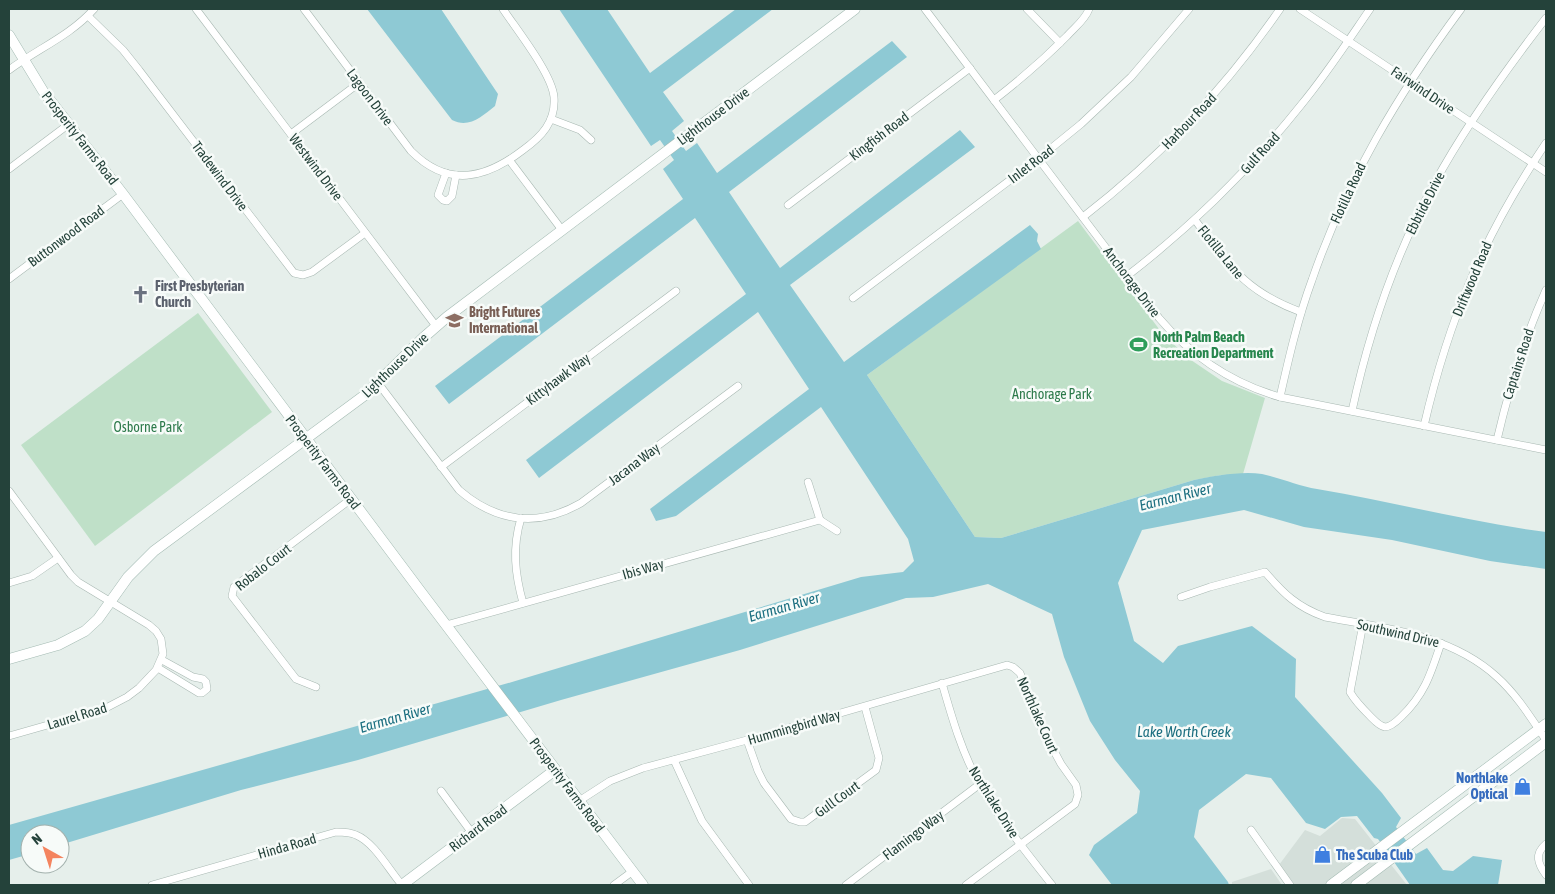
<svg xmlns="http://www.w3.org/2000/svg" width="1555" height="894" viewBox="0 0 1555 894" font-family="'Asap Condensed',sans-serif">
<rect width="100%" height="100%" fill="#e6efeb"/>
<g fill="#d4dfda">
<polygon points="1342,818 1355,819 1407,885 1295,885 1279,865 1305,830 1320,836"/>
<polygon points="1271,869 1282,885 1232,885 1232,882"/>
</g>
<g fill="#bfe0c8">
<polygon points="1078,221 1162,333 1188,358 1222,381 1265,398 1243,474 1221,475 1194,480 1001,538 975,537 867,375"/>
<polygon points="198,313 272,412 95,546 21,445"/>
</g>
<g fill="#8ec9d4">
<path d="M367,9H441L498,94L495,106C482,116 469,129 452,120Z"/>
<path d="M559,9H607L650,73L736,9H773L663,92L684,121L672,131L686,151L697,143L717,173L892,41L907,57L729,192L780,268L960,130L975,147L790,285L844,362L1030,225L1038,234L1037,241L1041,249L867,375L975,537L1001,538L1194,480C1214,476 1241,471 1262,474C1281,478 1299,486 1317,489C1394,502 1469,522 1546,532V569L1490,561L1392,540L1304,527L1244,510L1142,530L1118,583L1134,641L1163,663L1178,646L1252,626L1296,659L1295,697L1382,793L1401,818L1396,827L1416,854L1427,848L1443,870L1453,871L1473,856L1502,860L1498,885H1410L1378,839L1374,838L1357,816L1341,817L1325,829L1306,823L1271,778L1246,774L1199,810L1194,837L1228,882L1229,885H1112L1089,855L1094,845L1137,813L1140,791L1115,760L1090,721L1064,657L1052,614L988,584L933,597L906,598L740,650L561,700L358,760L241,790L60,845V834H30V854L9,860V825L512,682L861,577L903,572L914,561L908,539L821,407L676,516L656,521L650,509L809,389L758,312L539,478L526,460L746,294L695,218L449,404L435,386L683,199L663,169L674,160L660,140L651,146Z"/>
</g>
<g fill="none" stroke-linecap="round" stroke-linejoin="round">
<defs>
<g id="street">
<polyline points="196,9 436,326"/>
<path d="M304,9L411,151C448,188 485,179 523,150C541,137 556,122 554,97C552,74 517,30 503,9"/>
<path d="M925,9L1159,318C1192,357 1231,383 1280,397L1546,450"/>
<polyline points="1027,9 1060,43"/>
<polyline points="1300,9 1546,172"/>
<polyline points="88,16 123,50 139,70 294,273 303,275 312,272 365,233"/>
<path d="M9,70C37,49 70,36 94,9"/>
<path d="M994,100C1020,80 1044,59 1067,36C1075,27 1085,20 1089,9"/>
<polyline points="551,119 580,130 591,140"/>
<polyline points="291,134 359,83"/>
<polyline points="510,161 562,230"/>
<polyline points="9,169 69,124"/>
<polyline points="446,173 438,195 443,200 447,201 452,196 456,175"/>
<polyline points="788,205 970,68"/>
<path d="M1083,217C1159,158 1225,89 1280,9"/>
<path d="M1195,220C1230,266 1244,291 1301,312"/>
<path d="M1127,276C1192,226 1250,169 1301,105C1326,75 1348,41 1370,9"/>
<polyline points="9,279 123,194"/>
<polyline points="853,298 1038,159 1081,124 1131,77 1189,9"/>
<path d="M378,383L459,490C496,522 538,528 581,503L738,386"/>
<path d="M1280,397C1289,357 1298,318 1312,280C1346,181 1399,93 1461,9"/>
<path d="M1352,411C1369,332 1395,255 1434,184C1466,125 1505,71 1546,18"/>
<path d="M1424,426C1449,318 1484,235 1546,143"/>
<path d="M1497,440C1509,388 1524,339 1546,290"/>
<polyline points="441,467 676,291"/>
<polyline points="808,482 820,520"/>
<polyline points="9,491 71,575 78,582 149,625 156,631 161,639 163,654 156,670 139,688 127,697 104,709 9,736"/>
<path d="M521,518C512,548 515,574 523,603"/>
<polyline points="9,583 32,576 58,558"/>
<path d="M1181,597L1210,587L1265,572C1284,594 1297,607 1325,617C1384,628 1450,634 1497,677C1517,695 1531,718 1546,740"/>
<path d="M1363,624L1350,692C1355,701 1362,708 1370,716C1374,720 1379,726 1385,727C1391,727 1397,721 1401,717C1425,694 1431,673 1441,643"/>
<polyline points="446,625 820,520 837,531"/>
<polyline points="158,668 199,693 202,693 207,689 206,682 203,679 193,677 162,660"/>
<path d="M942,683C952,718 962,753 980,785C1000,820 1027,853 1052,885"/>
<polyline points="316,687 296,679 232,596 234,587 351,499"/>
<polyline points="747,740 758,771 764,783 791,819 800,822 805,822 876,770 879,758 865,707"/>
<polyline points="674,760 702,821 749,885"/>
<polyline points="441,791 472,833"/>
<polyline points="579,801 610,781 643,768 747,740 1007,665 1013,667 1020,673 1040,725 1061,764 1076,785 1078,795 1075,804 966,885"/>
<polyline points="1251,830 1290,885"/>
<path d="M1546,844C1534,854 1538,864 1546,875"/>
<path d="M152,885L336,832C343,832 350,832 356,835C374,842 389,870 402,885"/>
<polyline points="614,885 633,871"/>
<polyline points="846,885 980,784"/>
</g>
<g id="secondary">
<polyline points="9,35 43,91 123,194 421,592 643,885"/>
<polyline points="9,659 58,645 85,631 98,619 128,577 154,551 365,395 423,338 447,317 855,9"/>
<polyline points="402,885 555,770"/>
<polyline points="1331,885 1546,724"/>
<polyline points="1356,885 1546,742"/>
</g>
</defs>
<use href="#street" stroke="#a8b8b2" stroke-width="8"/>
<use href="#secondary" stroke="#a4bbb3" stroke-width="11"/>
<use href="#street" stroke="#fff" stroke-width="7"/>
<use href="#secondary" stroke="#fff" stroke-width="10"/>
</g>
<defs>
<symbol id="church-bare" viewBox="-9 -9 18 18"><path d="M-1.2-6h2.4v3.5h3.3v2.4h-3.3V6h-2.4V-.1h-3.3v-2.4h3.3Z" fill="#6b7280" stroke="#f7fbf9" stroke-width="2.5" paint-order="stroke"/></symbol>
<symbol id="school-bare" viewBox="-9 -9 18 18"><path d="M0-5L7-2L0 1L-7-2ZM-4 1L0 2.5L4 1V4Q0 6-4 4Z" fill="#8d6e63" stroke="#f7fbf9" stroke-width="2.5" paint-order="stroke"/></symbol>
<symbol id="stadium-bare" viewBox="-9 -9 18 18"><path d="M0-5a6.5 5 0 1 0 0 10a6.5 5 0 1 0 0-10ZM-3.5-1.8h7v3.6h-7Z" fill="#2e9e5b" stroke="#f7fbf9" stroke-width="2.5" paint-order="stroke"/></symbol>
<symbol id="shop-bare" viewBox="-9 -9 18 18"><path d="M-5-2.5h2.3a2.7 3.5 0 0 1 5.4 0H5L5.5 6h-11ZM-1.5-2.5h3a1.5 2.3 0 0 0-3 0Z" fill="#3f7fe0" stroke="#f7fbf9" stroke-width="2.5" paint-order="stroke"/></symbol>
</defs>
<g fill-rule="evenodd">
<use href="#church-bare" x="128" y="282" width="25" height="25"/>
<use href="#school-bare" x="442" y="308" width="25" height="25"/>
<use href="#stadium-bare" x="1126" y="332" width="25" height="25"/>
<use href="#shop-bare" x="1510" y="774" width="25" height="25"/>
<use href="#shop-bare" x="1310" y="842" width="25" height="25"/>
</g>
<g text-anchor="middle" stroke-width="5" stroke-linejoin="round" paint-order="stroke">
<g font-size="14" fill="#24423a" stroke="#f7fbf9">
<text transform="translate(1423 90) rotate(34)" y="5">Fairwind Drive</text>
<text transform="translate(370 97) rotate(53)" y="5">Lagoon Drive</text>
<text transform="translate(713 116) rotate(-37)" y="5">Lighthouse Drive</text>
<text transform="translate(1189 121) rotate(-46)" y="5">Harbour Road</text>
<text transform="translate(879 136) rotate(-37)" y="5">Kingfish Road</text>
<text transform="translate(80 138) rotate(52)" y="5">Prosperity Farms Road</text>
<text transform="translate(1260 153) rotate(-48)" y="5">Gulf Road</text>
<text transform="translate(1031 164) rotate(-37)" y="5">Inlet Road</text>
<text transform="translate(316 167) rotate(53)" y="5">Westwind Drive</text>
<text transform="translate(220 176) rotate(53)" y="5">Tradewind Drive</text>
<text transform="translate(1348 193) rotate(-65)" y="5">Flotilla Road</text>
<text transform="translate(1425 203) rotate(-63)" y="5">Ebbtide Drive</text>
<text transform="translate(66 236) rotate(-37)" y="5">Buttonwood Road</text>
<text transform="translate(1221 252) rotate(51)" y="5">Flotilla Lane</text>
<text transform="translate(1472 279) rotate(-67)" y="5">Driftwood Road</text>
<text transform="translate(1132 282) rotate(53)" y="5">Anchorage Drive</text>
<text transform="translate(1518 364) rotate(-72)" y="5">Captains Road</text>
<text transform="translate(395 365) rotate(-44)" y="5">Lighthouse Drive</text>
<text transform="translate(558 379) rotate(-37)" y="5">Kittyhawk Way</text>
<text transform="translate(323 462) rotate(53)" y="5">Prosperity Farms Road</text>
<text transform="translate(634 464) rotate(-37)" y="5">Jacana Way</text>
<text transform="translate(263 567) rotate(-38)" y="5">Robalo Court</text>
<text transform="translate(643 569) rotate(-16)" y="5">Ibis Way</text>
<text transform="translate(1398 633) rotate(13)" y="5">Southwind Drive</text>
<text transform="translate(1038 715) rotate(66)" y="5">Northlake Court</text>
<text transform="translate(77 716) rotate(-17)" y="5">Laurel Road</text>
<text transform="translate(794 727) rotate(-16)" y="5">Hummingbird Way</text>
<text transform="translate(567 785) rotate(53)" y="5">Prosperity Farms Road</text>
<text transform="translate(837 799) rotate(-36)" y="5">Gull Court</text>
<text transform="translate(994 802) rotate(58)" y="5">Northlake Drive</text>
<text transform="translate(478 828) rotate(-37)" y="5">Richard Road</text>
<text transform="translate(913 835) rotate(-37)" y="5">Flamingo Way</text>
<text transform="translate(287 846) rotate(-16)" y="5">Hinda Road</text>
</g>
<g font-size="14" font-weight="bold" fill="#5b616d" stroke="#f7fbf9" text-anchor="start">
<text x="155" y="291">First Presbyterian<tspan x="155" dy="16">Church</tspan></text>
</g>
<g font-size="14" font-weight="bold" fill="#785e54" stroke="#f7fbf9" text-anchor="start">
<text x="469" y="317">Bright Futures<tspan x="469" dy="16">International</tspan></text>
</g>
<g font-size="14" font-weight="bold" fill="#27864d" stroke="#f7fbf9" text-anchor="start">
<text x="1153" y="342">North Palm Beach<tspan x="1153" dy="16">Recreation Department</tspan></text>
</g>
<g font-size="14" fill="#2d7a4b" stroke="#f7fbf9">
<text x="1052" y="399">Anchorage Park</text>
<text x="148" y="432">Osborne Park</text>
</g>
<g font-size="14" font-weight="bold" fill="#366cbe" stroke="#f7fbf9" text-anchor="end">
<text x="1508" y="783">Northlake<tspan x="1508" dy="16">Optical</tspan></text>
<text x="1336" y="860" text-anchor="start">The Scuba Club</text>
</g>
<g font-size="15" font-style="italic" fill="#1c6f80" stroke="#f7fbf9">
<text transform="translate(1175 497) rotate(-14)" y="5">Earman River</text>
<text transform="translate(784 607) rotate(-16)" y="5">Earman River</text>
<text transform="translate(395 718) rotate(-16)" y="5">Earman River</text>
<text x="1184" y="737">Lake Worth Creek</text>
</g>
</g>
<rect width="1555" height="894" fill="none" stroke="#24423a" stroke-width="20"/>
<g transform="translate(45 849) rotate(321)"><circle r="24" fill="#f7fbf9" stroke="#a3b1ad"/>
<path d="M0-4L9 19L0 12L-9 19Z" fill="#f4845f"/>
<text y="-8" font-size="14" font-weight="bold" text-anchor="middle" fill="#24423a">N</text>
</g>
</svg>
